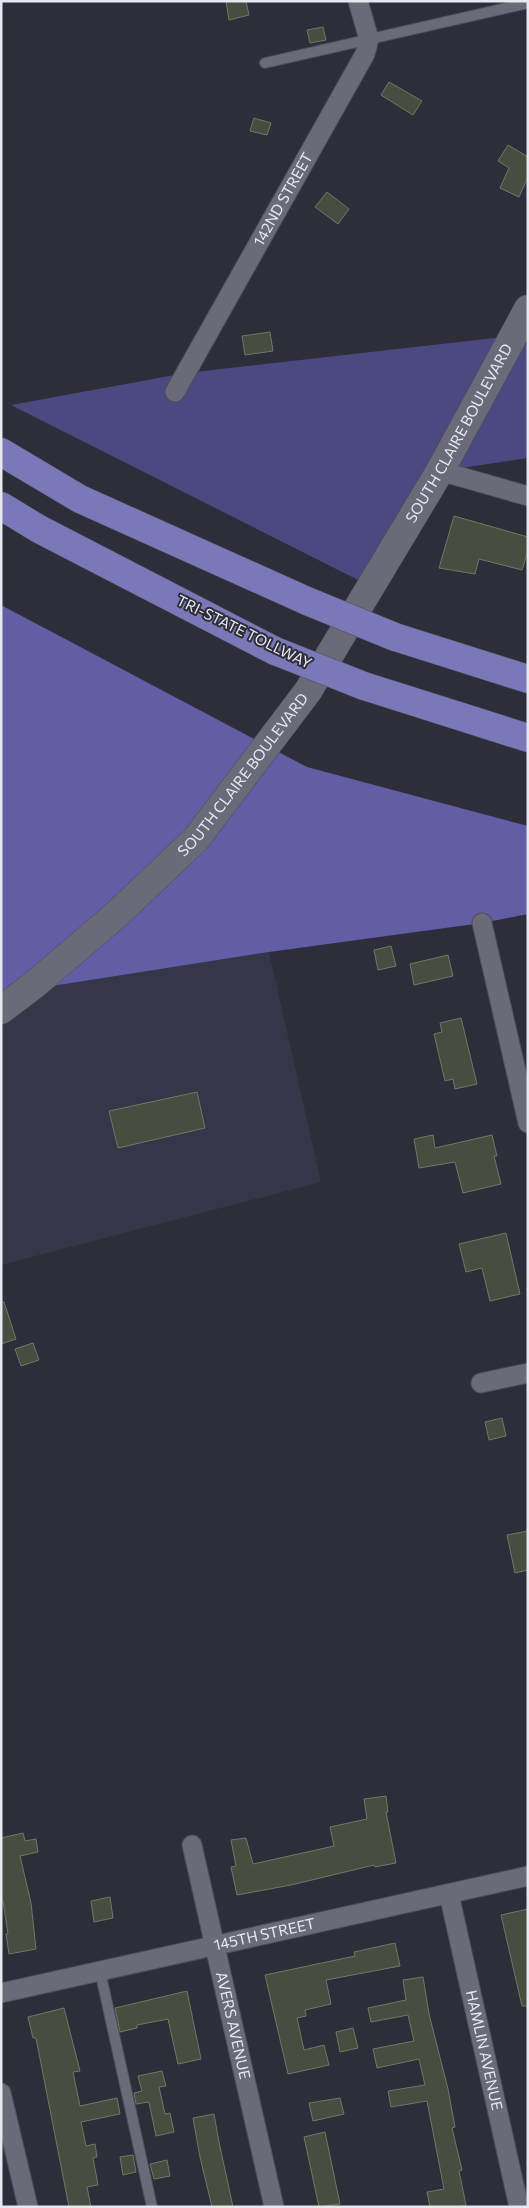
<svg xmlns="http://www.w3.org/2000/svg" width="529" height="2208" viewBox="0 0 529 2208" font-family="Commissioner,sans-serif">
<rect width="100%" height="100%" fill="#2e2e3a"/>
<polygon fill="#363649" points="269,952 321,1182 1,1265 1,1018 42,987"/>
<polygon fill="#4c4980" points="513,336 528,346 528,458 440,471 370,586 11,405 186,373"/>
<polygon fill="#625da4" points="1,605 307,767 528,826 528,914 482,923 269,952 1,994"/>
<g fill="#494d3f" stroke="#727667">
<polygon points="226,1 246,1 249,15 229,20"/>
<polygon points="323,27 326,40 310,43 307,30"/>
<polygon points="389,82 422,101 413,115 381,95"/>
<polygon points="254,118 271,123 267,135 250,131"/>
<polygon points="508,145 528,157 528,177 519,197 500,188 509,168 498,161"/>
<polygon points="327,192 349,209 338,224 315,207"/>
<polygon points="270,332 273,351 245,355 242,336"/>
<polygon points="454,516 528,537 528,551 522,570 479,559 475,574 439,568"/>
<polygon points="391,946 396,966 378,970 374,950"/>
<polygon points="448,955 453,976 414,985 410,964"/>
<polygon points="461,1018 477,1084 455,1089 453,1079 445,1081 434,1034 442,1032 440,1023"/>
<polygon points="197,1092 205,1128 118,1148 109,1111"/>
<polygon points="433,1135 435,1148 492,1135 497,1156 494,1156 501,1184 463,1193 455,1162 419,1168 414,1139"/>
<polygon points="506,1233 520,1294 490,1301 482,1268 466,1272 459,1244"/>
<polygon points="1,1302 4,1302 16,1339 1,1344"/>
<polygon points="33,1343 39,1360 21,1366 15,1349"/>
<polygon points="502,1418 506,1436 489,1440 485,1422"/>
<polygon points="528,1531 528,1570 515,1573 507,1535"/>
<polygon points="386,1796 388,1812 386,1812 396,1863 375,1867 374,1865 291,1885 237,1895 231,1867 236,1866 231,1840 246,1838 253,1864 334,1846 330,1827 367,1819 364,1799"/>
<polygon points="23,1833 25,1841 36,1839 38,1852 20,1856 31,1903 36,1949 9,1954 6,1934 8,1934 3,1901 1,1901 1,1838"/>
<polygon points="110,1897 113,1918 94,1922 91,1901"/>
<polygon points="528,1909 528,2006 522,2006 501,1915"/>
<polygon points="395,1943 400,1966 326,1980 331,2004 305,2010 306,2016 297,2018 304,2050 324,2045 329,2065 288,2074 265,1975 355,1956 354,1952"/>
<polygon points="423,1977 429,2014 448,2089 455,2127 452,2128 462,2170 459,2171 466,2205 459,2207 430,2207 427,2192 444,2189 427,2101 391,2107 388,2091 425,2085 419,2059 377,2068 373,2049 414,2041 408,2015 371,2022 368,2008 406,2000 403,1980"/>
<polygon points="187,1991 201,2059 178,2064 168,2019 137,2025 137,2028 120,2032 115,2008"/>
<polygon points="64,2008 80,2071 73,2072 80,2106 117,2098 120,2114 81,2122 86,2146 95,2144 97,2157 93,2158 98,2185 87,2187 91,2207 69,2207 36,2038 33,2038 28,2017"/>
<polygon points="353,2028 358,2048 340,2052 336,2032"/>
<polygon points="162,2071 166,2086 159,2087 165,2114 170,2113 174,2132 156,2136 149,2102 136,2104 134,2093 142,2091 138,2076"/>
<polygon points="340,2098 344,2114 313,2121 309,2103"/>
<polygon points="214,2114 219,2142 233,2207 212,2207 200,2157 193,2118"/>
<polygon points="325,2132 340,2204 319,2207 304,2137"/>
<polygon points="133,2155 136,2172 123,2175 120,2157"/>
<polygon points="167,2160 170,2176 154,2179 150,2164"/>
</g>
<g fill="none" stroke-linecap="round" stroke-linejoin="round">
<defs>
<g id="lane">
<polyline points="265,63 528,3"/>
<polyline points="100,1971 152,2207"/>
</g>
<g id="street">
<path id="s1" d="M175,392L365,54L369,39L358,1"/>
<polyline points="440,471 528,496"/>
<polyline points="482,923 528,1123"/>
<polyline points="481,1383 528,1373"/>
<path id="s2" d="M192,1845L274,2207"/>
<path id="s3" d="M449,1894L519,2207"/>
<path id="s4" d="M1,1993L528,1876"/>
<polyline points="1,2093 28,2207"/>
</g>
<g id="secondary">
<path id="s5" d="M1,1010L34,985L116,915L196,839L308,691L440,471L528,309"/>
</g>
<g id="highway">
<polyline points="1,452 80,499 307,601"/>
<polyline points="1,506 39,529 275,651"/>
<polyline points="395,637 528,679"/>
<polyline points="364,686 528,738"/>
</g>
</defs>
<use href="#lane" stroke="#4d4d57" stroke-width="12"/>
<use href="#street" stroke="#4d4d57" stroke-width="21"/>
<use href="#secondary" stroke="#4d4d57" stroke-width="29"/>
<use href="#highway" stroke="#4d4d57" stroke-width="29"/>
<use href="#lane" stroke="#6a6a79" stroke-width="10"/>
<use href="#street" stroke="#6a6a79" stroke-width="19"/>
<use href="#secondary" stroke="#6a6a79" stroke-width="28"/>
<use href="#highway" stroke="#7a78b9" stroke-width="28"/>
<defs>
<g id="highway-bridge">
<polyline points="307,601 395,637"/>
<polyline points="275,651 364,686"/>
</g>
</defs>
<use href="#highway-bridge" stroke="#4d4d57" stroke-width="29" stroke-linecap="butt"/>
<use href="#highway-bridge" stroke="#7a78b9" stroke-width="28"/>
</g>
<g text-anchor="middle" stroke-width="4" stroke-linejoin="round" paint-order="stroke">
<g font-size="15" fill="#e8e8f0" stroke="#2e2e3a">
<text dy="5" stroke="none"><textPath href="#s1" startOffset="221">142ND STREET</textPath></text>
<text dy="5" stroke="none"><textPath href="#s5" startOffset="744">SOUTH CLAIRE BOULEVARD</textPath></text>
<text transform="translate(244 632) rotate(26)" y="5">TRI-STATE TOLLWAY</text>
<text dy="5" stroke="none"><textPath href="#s5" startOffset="339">SOUTH CLAIRE BOULEVARD</textPath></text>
<text dy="5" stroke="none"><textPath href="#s4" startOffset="270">145TH STREET</textPath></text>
<text dy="5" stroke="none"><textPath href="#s2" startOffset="185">AVERS AVENUE</textPath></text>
<text dy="5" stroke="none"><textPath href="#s3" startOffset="160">HAMLIN AVENUE</textPath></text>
</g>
</g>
<rect width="529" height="2208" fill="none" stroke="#e8e8f0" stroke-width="5"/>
</svg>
